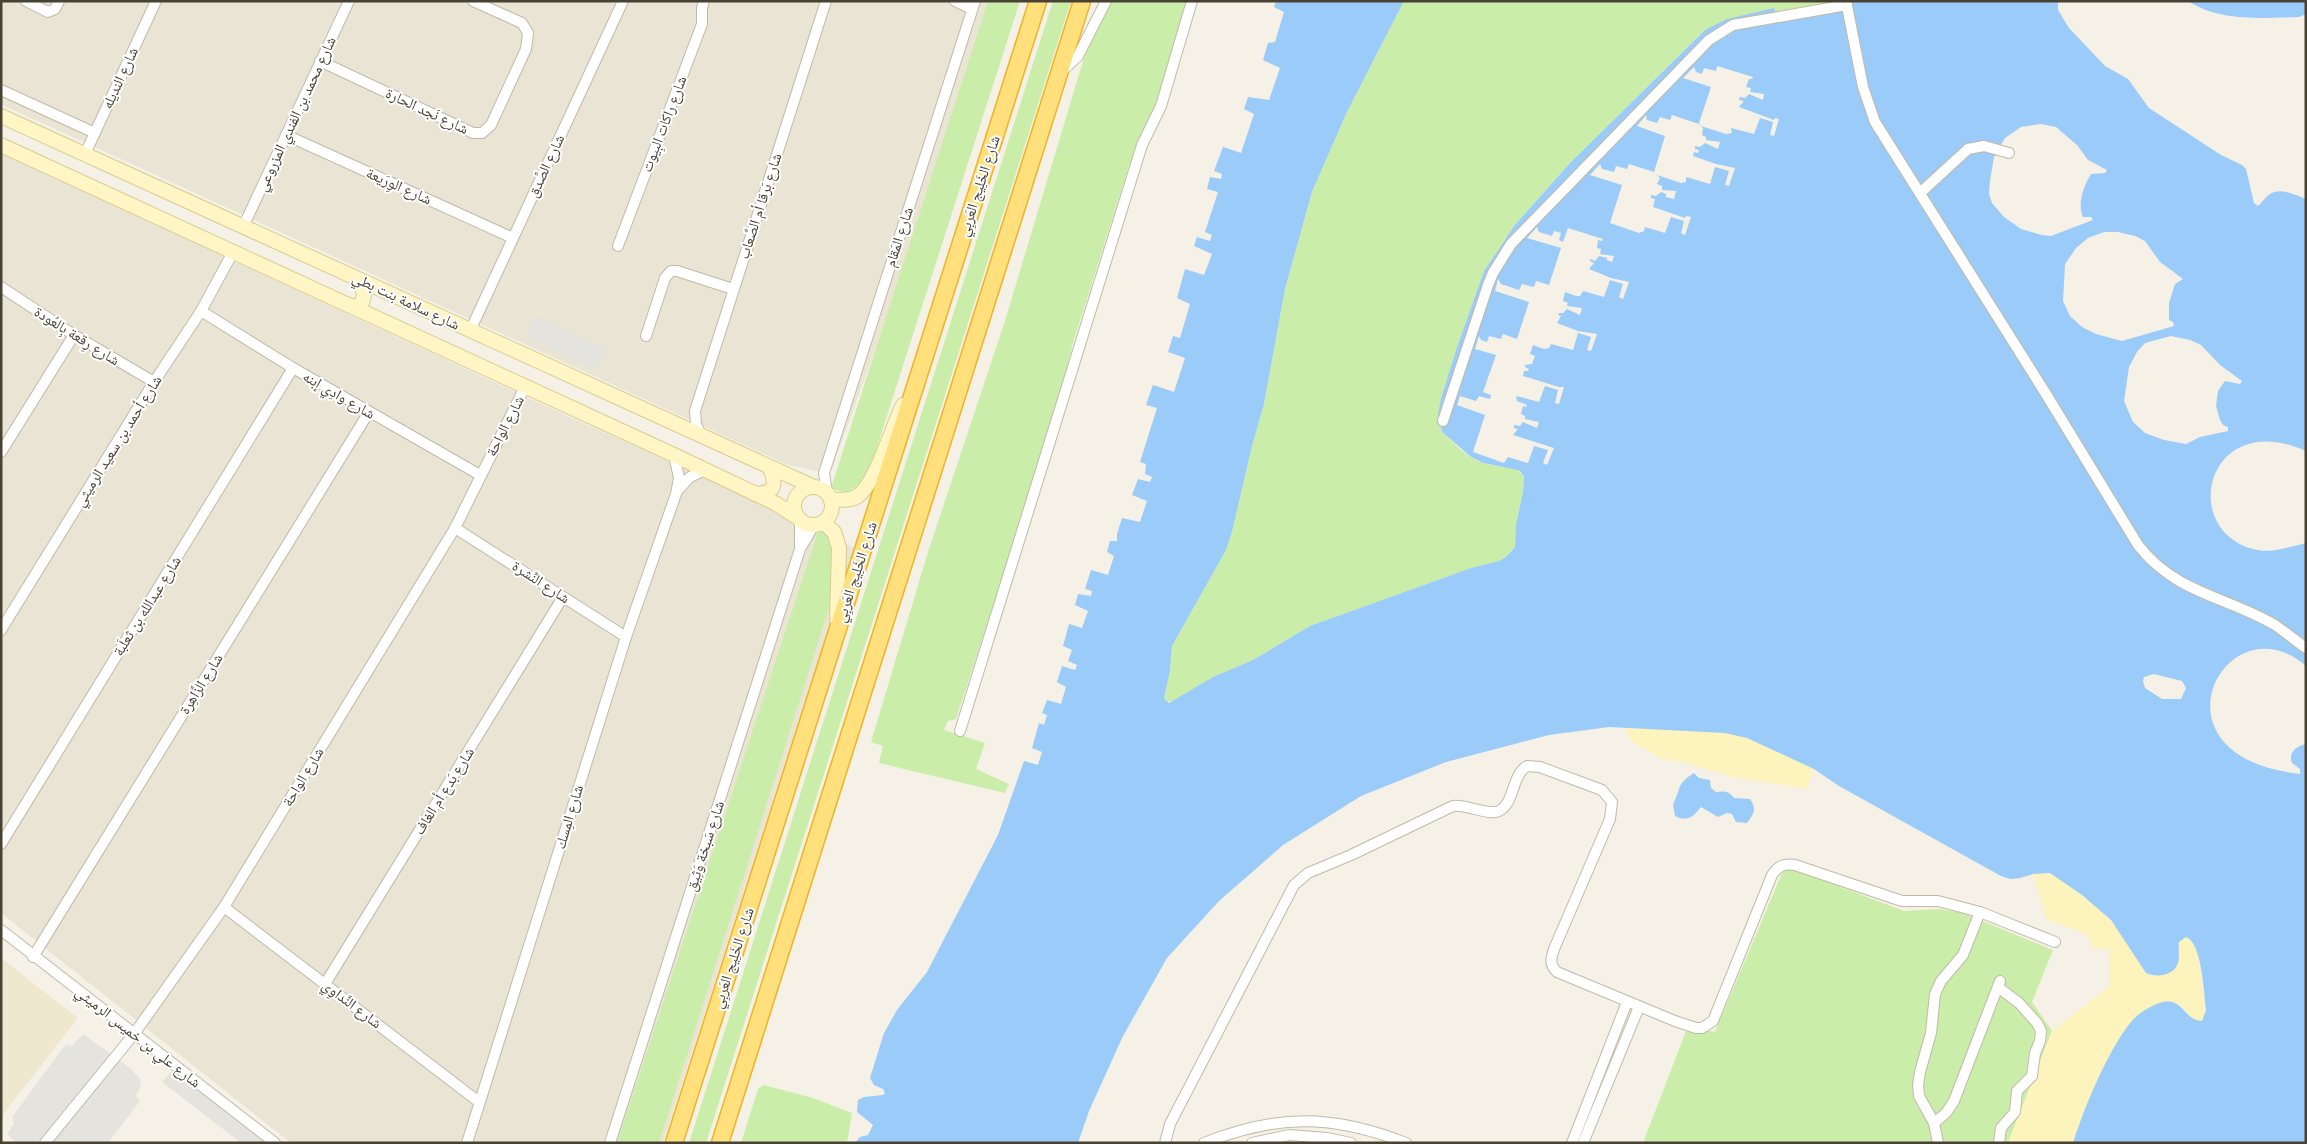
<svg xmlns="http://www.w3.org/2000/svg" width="2307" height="1144" viewBox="0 0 2307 1144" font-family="'IBM Plex Sans','Noto Naskh Arabic',sans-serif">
<rect width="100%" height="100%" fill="#f5f1e6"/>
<g fill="#e9e4d3">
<polygon points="1,1 994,1 951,141 830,474 786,464 1,104"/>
<polygon points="1,153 554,410 776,510 854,548 663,1143 291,1143 1,913"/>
</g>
<polygon fill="#efe8ce" points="1,958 78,1018 1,1117"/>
<g fill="#caeeaa">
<polygon points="988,1 1020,1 868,475 847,494 831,488"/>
<polygon points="1053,1 1071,1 706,1143 689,1143"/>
<polygon points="1108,1 1188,1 1158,103 1128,169 1073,343 1053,423 956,719 948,721 944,730 985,743 976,769 1009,784 1005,793 879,763 883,746 871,742 928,552 1004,324 1086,51"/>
<path d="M1404,1H1832V3L1777,15L1774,8L1705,30L1570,163L1514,226L1484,271L1457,347L1441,398L1442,432C1454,443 1467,458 1483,463C1496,468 1515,464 1524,476L1523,492L1516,525L1515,547L1506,557L1499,561L1471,568L1310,626L1253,660L1213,677L1177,700L1166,702L1164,699L1170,671L1172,646L1226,550L1232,532L1252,446L1264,404L1285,289L1312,192L1346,114Z"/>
<polygon points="819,529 831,534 830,605 659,1143 617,1143"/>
<polygon points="1785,866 1904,911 1939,909 1963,913 2053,950 2032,1002 2052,1031 2008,1143 1643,1143 1688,1026 1715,1032"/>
<polygon points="764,1085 813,1098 852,1113 847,1143 741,1143 758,1089"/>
</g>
<g fill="#fdf4bd">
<polygon points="1625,728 1725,733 1747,738 1814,769 1807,789 1732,777 1686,763 1663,759 1631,741"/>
<path d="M2041,872C2059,873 2099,906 2111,921C2125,936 2135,956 2146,973L2151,976L2167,974L2179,961V942L2186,937L2191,938L2197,948L2206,1015L2202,1021L2194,1020L2182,1006L2132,1021C2107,1058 2087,1100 2073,1143H2008L2052,1031L2110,986L2109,949H2093L2087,934L2047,920L2033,874Z"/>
</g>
<g fill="#e5e3de">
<polygon points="535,316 605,348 597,370 526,337"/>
<polygon points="83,1034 130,1068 140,1079 141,1085 136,1096 140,1101 108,1143 16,1143 7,1134 14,1124 12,1117 66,1044 72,1046"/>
<polygon points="173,1070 267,1143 241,1143 162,1082"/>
</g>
<g fill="#9bcbf8" fill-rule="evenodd">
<path d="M1276,1H1404L1346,114L1312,192L1285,289L1264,404L1252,446L1232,532L1226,550L1172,646L1170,671L1164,699L1169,703L1213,677L1253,660L1310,626L1471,568L1499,561L1506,557L1515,547L1516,525L1523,492L1524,476L1520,471L1513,469L1483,463L1471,457L1442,432L1438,415L1441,398L1457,347L1484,271L1514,226L1570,163L1705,30L1727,19L1774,8L1777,15L1832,3V1H2058V10L2069,28L2105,66L2128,79L2149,108L2221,155L2242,165L2246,169L2254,203L2258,206C2262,203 2265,197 2270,194C2280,187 2296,195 2306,199V451C2207,407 2178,529 2253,549C2270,554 2289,547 2306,543V666C2227,597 2140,756 2300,774V769L2292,763C2288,753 2296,746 2306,744V1143H2073C2084,1108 2108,1050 2131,1022C2137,1014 2153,1004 2163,1002C2183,998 2185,1021 2202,1021L2206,1010C2204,994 2202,942 2186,937L2179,942C2178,949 2180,957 2178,963C2174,976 2156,978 2146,973L2111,920L2082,895L2050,873L2033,874L2020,878L2010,879L2001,876L1839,786L1814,769L1747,738L1725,733L1609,727L1549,735L1446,762L1361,796L1283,845L1219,901L1167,958L1123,1036L1089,1111L1078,1143H855L860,1137L868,1135L873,1125L857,1112L858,1100L864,1097L883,1095L885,1093L883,1089L874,1085L870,1078L884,1033L897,1010L927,972L998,835L1024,761L1038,765L1042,752L1032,748L1039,723L1044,725L1047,715L1042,713L1047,700L1061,704L1066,687L1057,682L1062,666L1075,670L1077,665L1068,661L1072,650L1063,646L1069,624L1082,628L1088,611L1075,605L1078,594L1091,596L1092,591L1085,589L1091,570L1108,575L1114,556L1107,552L1110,541H1117V534L1122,518L1140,522L1147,501L1132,495L1138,479L1150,482L1152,477L1145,474L1146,464L1140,462L1157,408L1146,405L1153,385L1174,392L1185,358L1168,352L1173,336L1180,338L1190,304L1177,298L1185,269L1204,275L1212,254L1194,246L1197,237L1210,241L1212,235L1205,232L1218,192L1207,189L1210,177L1221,179L1222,174L1214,171L1223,147L1241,153L1254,114L1244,109L1248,97L1269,100L1280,68L1263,60L1268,43L1275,42L1284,12L1274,7ZM2041,124L2056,127L2077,145L2088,160L2107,170L2105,173L2091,174C2084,185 2077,204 2083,217H2091L2093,220L2051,236L2042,235L2021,229L2004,217L1992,203L1989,194L1990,180L1994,157L2005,138L2021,127ZM2104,232H2118L2135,236L2145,241L2160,262L2183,279L2175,284L2169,303V320L2173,322L2174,326L2122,341L2096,334L2082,327L2070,316L2063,301L2065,264L2076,248L2088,238ZM2171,336L2190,340L2201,345L2220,365L2242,381L2240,384L2225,381L2218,391L2216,406L2220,420L2223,425L2228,427V431L2200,437L2186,444L2164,440L2145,433L2133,422L2124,401L2129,367L2137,352L2145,343ZM2154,674L2182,681L2186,688L2181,699H2162L2145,688L2143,681L2144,677Z"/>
<path d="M2188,1H2306V14L2299,17C2263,18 2220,22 2188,1Z"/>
<path d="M1694,773L1699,778L1710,780L1711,788L1716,792C1724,791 1729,791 1734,798L1750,799C1757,809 1754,814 1747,823L1736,822L1732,814L1727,813L1718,817L1701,807C1693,817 1688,822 1675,816L1673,804C1682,788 1675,785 1694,773Z"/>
</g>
<g fill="#f5f1e6">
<polygon points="1717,66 1753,77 1752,79 1749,79 1746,87 1751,88 1750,92 1764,94 1763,100 1749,94 1745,98 1740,97 1739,100 1744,101 1739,107 1774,120 1775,118 1779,119 1774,136 1770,135 1773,122 1760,118 1754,134 1731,128 1732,133 1726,134 1701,126 1699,123 1711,87 1683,78 1694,67 1696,72 1702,74 1704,68 1716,71"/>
<polygon points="1646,115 1647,120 1657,123 1660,117 1670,120 1672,115 1699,124 1703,128 1702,135 1706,137 1706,140 1720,142 1718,149 1705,143 1700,147 1695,146 1695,149 1699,150 1698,153 1694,152 1693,156 1716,164 1735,168 1729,186 1725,185 1729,171 1715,167 1710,184 1686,177 1686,182 1681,183 1657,175 1660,178 1657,184 1662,186 1662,190 1676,191 1674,199 1666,197 1666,194 1661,192 1656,196 1651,195 1651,198 1655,199 1653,207 1685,218 1686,216 1691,217 1685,235 1681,233 1684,221 1671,217 1665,233 1645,227 1644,231 1639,233 1610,223 1622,185 1590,175 1600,164 1602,169 1614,172 1616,166 1627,169 1629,164 1654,172 1665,136 1637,126"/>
<polygon points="1537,227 1539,232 1552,236 1554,231 1561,233 1559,240 1563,242 1568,228 1603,239 1602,241 1598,240 1597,248 1601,249 1600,254 1614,256 1612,262 1607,260 1607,258 1599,256 1595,261 1590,259 1590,261 1594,263 1589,269 1611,278 1629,282 1623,299 1619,297 1623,284 1610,280 1604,297 1583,291 1580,296 1576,296 1565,292 1563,301 1568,303 1567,306 1582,308 1580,315 1567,309 1563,313 1559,313 1558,315 1561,316 1557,323 1578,331 1597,334 1591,351 1587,350 1591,337 1578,333 1573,350 1551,344 1549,348 1544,349 1533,345 1530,354 1535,356 1532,364 1525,365 1525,367 1529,369 1528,371 1524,371 1523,376 1559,387 1564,387 1559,404 1555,403 1558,390 1545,386 1539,402 1516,396 1517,401 1527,405 1526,407 1523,406 1521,414 1525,416 1525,419 1539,422 1537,428 1523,422 1520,426 1514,425 1514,428 1518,429 1513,435 1554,448 1547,465 1543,463 1548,450 1534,446 1528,463 1508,457 1504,463 1473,452 1485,415 1457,405 1460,396 1476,401 1479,396 1490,399 1491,395 1483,392 1496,355 1475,349 1479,336 1481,340 1487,342 1489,336 1501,339 1503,334 1517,339 1529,302 1495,291 1498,279 1501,284 1519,290 1522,284 1534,287 1536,281 1549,285 1561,248 1527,238"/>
</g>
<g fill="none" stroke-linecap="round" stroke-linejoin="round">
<defs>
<g id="minor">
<polyline points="26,1 48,12 55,9 59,1"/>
<polyline points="955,1 972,9"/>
<path d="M1846,1L1863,87L1875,122L2046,394L2138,545C2176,594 2226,596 2275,625C2285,632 2296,641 2306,648"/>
<polyline points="320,61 473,133 482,133 491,125 526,49 528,33 522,23 473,1"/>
<polyline points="1060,73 1078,56 1106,1"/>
<polyline points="1,90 95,133"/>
<polyline points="286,135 513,238"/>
<polyline points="85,154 156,1"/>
<polyline points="1920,193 1968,149 1984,146 2009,153"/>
<polyline points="243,227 349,1"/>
<polyline points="618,246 702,24 702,8 704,1"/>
<polyline points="1,287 74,335 154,382"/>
<polyline points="201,311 293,368 480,475"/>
<polyline points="470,331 623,1"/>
<polyline points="646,336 665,278 671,271 677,271 733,289"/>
<polyline points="1443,421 1488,285 1493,273 1511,244 1709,40 1733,25 1847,5"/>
<polyline points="701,436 696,424 695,411 826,1"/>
<polyline points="1,452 74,335"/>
<polyline points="677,491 690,477 705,470"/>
<polyline points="827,493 824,473 975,1"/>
<polyline points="800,519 800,545"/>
<polyline points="455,528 626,637"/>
<polyline points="1,630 154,382 201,311 233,252"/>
<polyline points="960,731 1142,145 1161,106 1192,1"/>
<polyline points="1,844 293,368"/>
<polyline points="224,907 479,1102"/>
<polyline points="1,930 275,1143"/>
<polyline points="33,957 369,412"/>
<polyline points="325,984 563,597"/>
<polyline points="1998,987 2019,1003 2037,1023 2041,1031 2040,1041 2035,1053 2032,1076 2017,1091 2015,1112 2001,1128 1999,1143"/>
<polyline points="1934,1123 1946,1113 1954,1101 2000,981"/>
<polyline points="45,1143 134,1034 224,907 455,528 525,387"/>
<polyline points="467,1143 626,637 676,494 679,478 674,455"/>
<polyline points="610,1143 800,549 814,525"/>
<path d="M1165,1143L1170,1124L1294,885L1308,873L1351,855L1453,806C1466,804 1489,816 1499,811C1515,803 1511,776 1527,766L1540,767L1602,790L1612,802L1610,819L1554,949C1551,959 1549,964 1557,972L1675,1021L1696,1028H1702L1713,1021L1772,875C1778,866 1784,863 1795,865L1902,901H1938L1980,912L2055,942"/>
<path d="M1204,1143C1277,1114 1332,1114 1406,1143"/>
<polyline points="1252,1143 1289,1135 1327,1138 1351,1143"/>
<polyline points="1572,1143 1627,1002"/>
<polyline points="1583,1143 1639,1007"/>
<polyline points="1938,1143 1934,1123 1919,1096 1918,1085 1920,1072 1931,1033 1935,994 1941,981 1963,955 1980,912"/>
</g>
<g id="secondary">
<polyline points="1,116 812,486"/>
<polyline points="1,145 674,455 775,503 797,517"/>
<polyline points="348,305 357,307 362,303 364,295 360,280"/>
<circle cx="813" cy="506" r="19"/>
<path d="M755,494C775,493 777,486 770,468"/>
<path d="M831,500C840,500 850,501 858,496C876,483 892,427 903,405"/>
<polyline points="823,522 834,532 839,548 837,620"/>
</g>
<g id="trunk">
<polyline points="674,1143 1038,1"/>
<polyline points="720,1143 1082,1"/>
</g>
</defs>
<use href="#minor" stroke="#c1baa7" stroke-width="12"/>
<use href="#secondary" stroke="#d9cc90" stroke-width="16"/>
<use href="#trunk" stroke="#efb326" stroke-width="19"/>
<use href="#minor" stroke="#fff" stroke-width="10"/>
<use href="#secondary" stroke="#fff5c5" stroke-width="14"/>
<use href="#trunk" stroke="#ffe07d" stroke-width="16"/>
</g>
<g text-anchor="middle" stroke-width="4" stroke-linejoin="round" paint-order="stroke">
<g font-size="15" fill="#484234" stroke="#fff">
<text transform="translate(120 78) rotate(-65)" y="5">شارع النديله</text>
<text transform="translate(427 111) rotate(25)" y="5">شارع نَجد الحارة</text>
<text transform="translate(296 114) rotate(-65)" y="5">شارع محمد بن الفندي المزروعي</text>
<text transform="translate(664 124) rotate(-69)" y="5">شارع راكات البِيوت</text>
<text transform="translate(546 166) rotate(-65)" y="5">شارع الصِّدق</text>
<text transform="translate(399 186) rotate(24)" y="5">شارع الوِرَيعة</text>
<text transform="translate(979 186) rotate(-72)" y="5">شارع الخَلِيج العَربِي</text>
<text transform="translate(760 206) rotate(-72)" y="5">شارع بَرقا أم الصَّعاب</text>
<text transform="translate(899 237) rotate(-72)" y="5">شارع المَقام</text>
<text transform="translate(406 301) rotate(25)" y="5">شارع سلامة بنت بطي</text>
<text transform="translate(77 336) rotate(32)" y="5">شارع رِقعة بِالعُودة</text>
<text transform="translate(339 395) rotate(30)" y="5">شارع وادِي إبنه</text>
<text transform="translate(505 426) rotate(-63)" y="5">شارع الواحة</text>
<text transform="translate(118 441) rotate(-58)" y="5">شارع أحمد بن سعيد الرميثي</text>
<text transform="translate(856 572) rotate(-72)" y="5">شارع الخَلِيج العَربِي</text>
<text transform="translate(541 582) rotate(33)" y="5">شارع النَّشرة</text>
<text transform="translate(147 606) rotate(-58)" y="5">شارع عبدالله بن ثعلَبة</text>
<text transform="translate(201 684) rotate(-58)" y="5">شارع الزَّاهِرة</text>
<text transform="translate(303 777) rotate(-59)" y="5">شارع الواحة</text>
<text transform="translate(444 791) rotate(-58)" y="5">شارع بَدع أم الغاف</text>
<text transform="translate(569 817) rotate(-73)" y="5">شارع المِسك</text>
<text transform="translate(705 846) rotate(-72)" y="5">شارع سَبخة وَثِيق</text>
<text transform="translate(733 958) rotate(-72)" y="5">شارع الخَلِيج العَربِي</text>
<text transform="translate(352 1004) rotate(37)" y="5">شارع النَّداوِي</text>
<text transform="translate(138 1037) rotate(38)" y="5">شارع علي بن خميس الرميثي</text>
</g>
</g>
<rect width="2307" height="1144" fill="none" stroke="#484234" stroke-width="5"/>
</svg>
